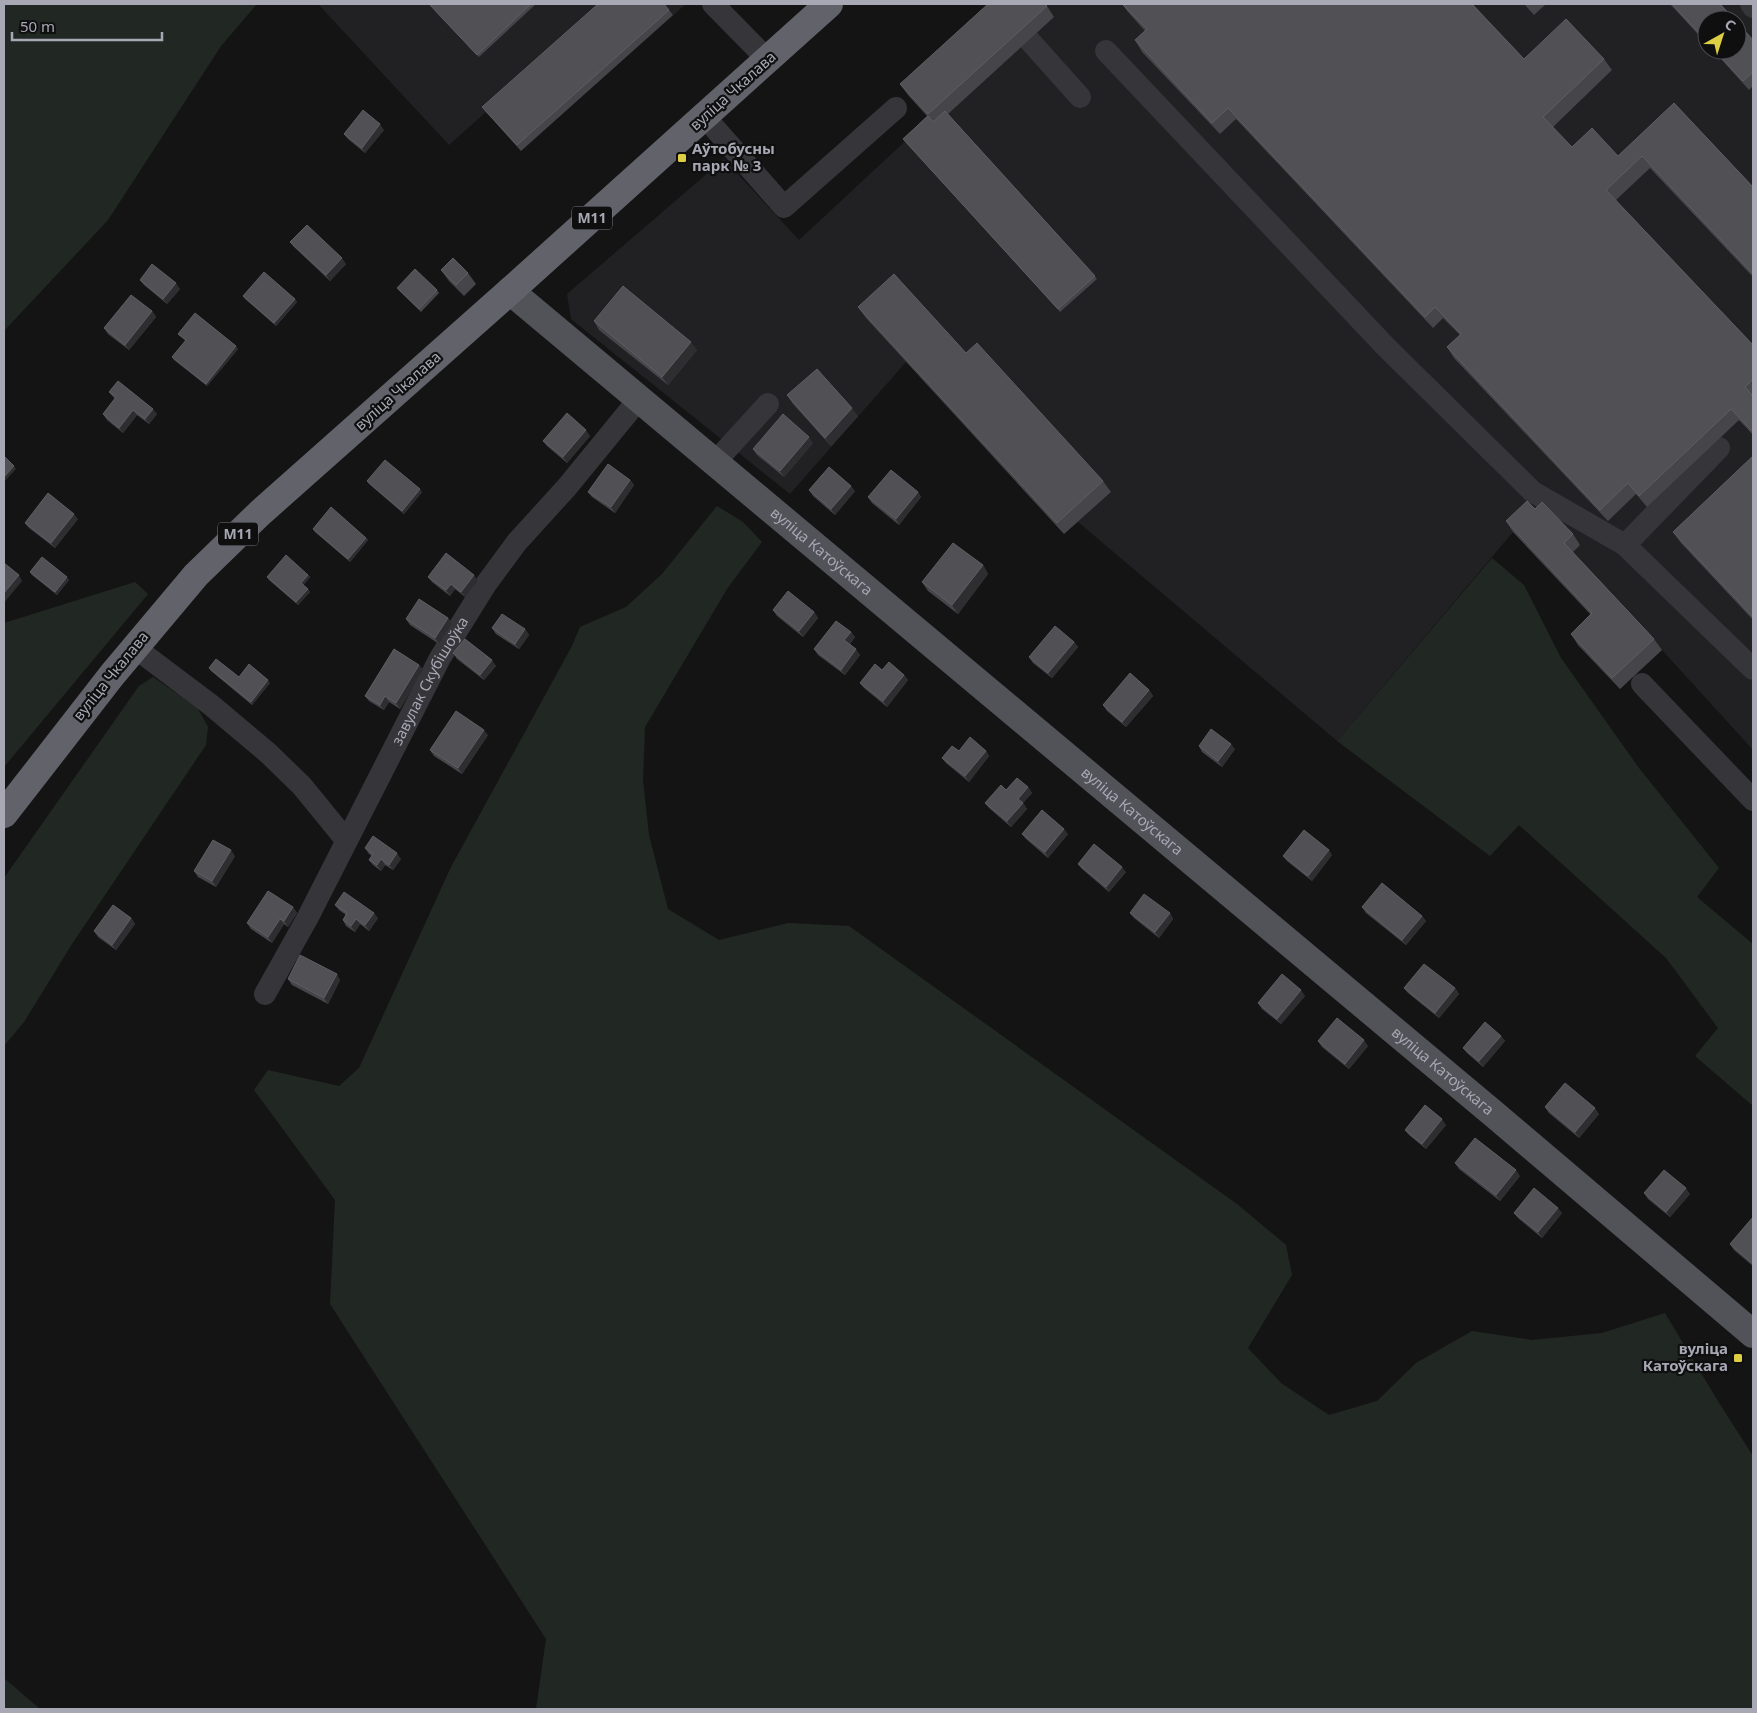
<svg xmlns="http://www.w3.org/2000/svg" width="1757" height="1713" viewBox="0 0 1757 1713" font-family="'Noto Sans',sans-serif">
<rect width="100%" height="100%" fill="#141415"/>
<g fill="#212022" fill-rule="evenodd">
<polygon points="318,4 686,4 521,151 486,112 449,145"/>
<path d="M1008,4H1753V750L1662,650L1620,689L1578,645L1600,624L1513,532L1337,741L1078,522L1064,534L906,362L790,494L571,319L567,294L724,159L799,240L929,119ZM1707,20H1737V50H1707Z"/>
</g>
<g fill="#212823">
<polygon points="4,4 257,4 221,46 108,220 4,331"/>
<polygon points="717,506 743,522 762,542 727,589 645,727 643,781 649,835 668,909 719,940 788,923 849,926 1237,1204 1286,1245 1292,1275 1248,1348 1281,1383 1329,1415 1377,1401 1416,1363 1472,1331 1532,1340 1602,1333 1665,1313 1716,1398 1753,1456 1753,1709 536,1709 546,1639 330,1304 335,1200 254,1090 268,1070 339,1086 359,1068 451,867 572,646 580,627 626,607 662,574"/>
<polygon points="1492,558 1524,585 1561,658 1639,768 1719,868 1697,897 1753,944 1753,1106 1695,1056 1718,1028 1666,958 1519,825 1490,856 1337,741"/>
<polygon points="135,582 148,594 4,767 4,623"/>
<polygon points="153,677 197,707 208,727 206,745 72,944 24,1022 4,1046 4,878 139,686"/>
<polygon points="4,1678 40,1709 4,1709"/>
</g>
<g fill="none" stroke-linecap="round" stroke-linejoin="round">
<g stroke="#36353a" stroke-width="22">
<polyline points="713,4 768,60"/>
<polyline points="1751,4 1753,7"/>
<polyline points="1029,40 1080,97"/>
<polyline points="1106,51 1386,347 1533,492 1625,545"/>
<polyline points="704,116 784,207 896,108"/>
<polyline points="1719,448 1625,545 1753,669"/>
<polyline points="715,462 768,404"/>
<polyline points="134,647 211,705 268,753 302,786 346,840"/>
<polyline points="1642,684 1753,800"/>
<path id="s1" d="M265,994L308,917L440,658L486,584L517,542L567,487L639,399"/>
</g>
<path stroke="#525259" stroke-width="28" id="s2" d="M510,291L1495,1115L1753,1334"/>
<polyline stroke="#62626a" stroke-width="28" points="4,814 112,675 196,575 260,513 510,291 829,4"/>
</g>
<g fill="#46454a">
<polygon points="429,4 536,4 479,57"/>
<polygon points="1122,4 1472,4 1524,59 1604,59 1612,70 1553,127 1572,147 1618,156 1674,103 1753,187 1753,277 1650,168 1616,200 1753,345 1753,435 1739,420 1647,507 1636,494 1608,521 1454,358 1447,347 1460,335 1443,318 1433,328 1236,119 1220,134 1142,52 1135,40 1145,31 1128,12"/>
<polygon points="1524,4 1546,4 1534,15"/>
<polygon points="1670,4 1720,4 1707,20 1707,44"/>
<polygon points="1047,6 1054,17 948,114 1097,279 1060,312 905,141 903,139 927,116 908,95 900,84"/>
<polygon points="669,10 673,15 521,151 486,112 482,107"/>
<polygon points="1753,40 1753,86 1749,90 1713,50 1737,50"/>
<polygon points="384,130 365,153 348,139 344,134"/>
<polygon points="290,242 346,264 330,281 294,247"/>
<polygon points="441,270 468,273 476,284 464,296 449,281"/>
<polygon points="140,280 180,289 167,304 144,285"/>
<polygon points="397,288 437,290 439,293 421,312"/>
<polygon points="243,296 295,299 297,302 276,326 245,299"/>
<polygon points="858,307 966,353 1103,481 1111,492 1064,534 866,318"/>
<polygon points="152,311 156,317 129,350 108,334 104,328"/>
<polygon points="594,321 697,350 668,385 599,330"/>
<polygon points="178,334 238,349 207,386 174,360 172,357 186,341 180,336"/>
<polygon points="109,392 157,414 149,424 137,415 123,433 107,420 103,414 115,399"/>
<polygon points="787,395 858,416 831,446 793,404"/>
<polygon points="590,436 567,463 547,446 543,441"/>
<polygon points="813,443 784,477 757,455 753,449"/>
<polygon points="1753,456 1753,620 1681,543 1673,532"/>
<polygon points="630,480 634,485 615,513 592,497 588,492"/>
<polygon points="367,481 422,492 404,514 369,484"/>
<polygon points="809,490 855,491 835,515 813,496"/>
<polygon points="918,492 921,497 899,525 872,503 868,497"/>
<polygon points="1535,509 1573,534 1580,545 1573,552 1654,639 1662,650 1620,689 1578,645 1571,634 1591,615 1513,532 1506,521"/>
<polygon points="78,519 55,548 29,528 25,523"/>
<polygon points="313,529 366,538 368,540 350,562 315,532"/>
<polygon points="983,565 988,574 958,614 928,591 922,582"/>
<polygon points="30,572 69,580 57,595 32,575"/>
<polygon points="308,575 310,577 303,585 310,592 298,605 269,580 267,577"/>
<polygon points="428,577 478,581 465,597 455,589 450,596 432,582"/>
<polygon points="773,610 814,612 818,618 803,637 777,616"/>
<polygon points="448,618 452,624 439,644 410,625 406,619"/>
<polygon points="492,628 525,629 529,635 519,649 496,634"/>
<polygon points="851,632 855,637 850,644 860,655 845,675 818,655 814,649"/>
<polygon points="1074,642 1078,647 1052,678 1033,663 1029,657"/>
<polygon points="453,653 496,666 484,680 457,659"/>
<polygon points="419,665 423,670 400,709 389,702 384,710 369,701 365,696"/>
<polygon points="209,668 239,677 270,683 252,705 211,671"/>
<polygon points="882,670 904,675 908,680 887,707 864,688 860,683"/>
<polygon points="1149,690 1153,696 1126,727 1107,711 1103,705"/>
<polygon points="488,735 462,774 434,756 430,750"/>
<polygon points="1199,746 1235,749 1222,767 1202,752"/>
<polygon points="959,751 986,751 989,756 969,782 946,763 942,758"/>
<polygon points="1028,787 1032,793 1023,803 1027,809 1011,827 989,808 985,803 1006,790"/>
<polygon points="1022,834 1068,834 1048,858 1026,839"/>
<polygon points="365,848 401,859 393,870 385,865 381,871 373,865 369,860 372,856 369,854"/>
<polygon points="1332,855 1312,881 1287,861 1283,856"/>
<polygon points="235,856 216,887 198,877 194,871"/>
<polygon points="1078,864 1126,872 1109,892 1082,869"/>
<polygon points="335,905 378,918 369,931 360,924 355,932 346,926 343,920 346,915 339,910"/>
<polygon points="293,907 297,913 288,927 284,924 272,943 251,929 247,923"/>
<polygon points="1362,907 1422,916 1426,921 1406,945 1366,913"/>
<polygon points="1130,913 1170,913 1173,919 1159,938 1134,918"/>
<polygon points="131,918 135,924 116,950 98,937 94,931"/>
<polygon points="288,979 340,980 328,1004 292,985"/>
<polygon points="1404,988 1455,988 1459,994 1439,1018 1408,993"/>
<polygon points="1305,996 1281,1024 1262,1009 1258,1003"/>
<polygon points="1501,1036 1505,1041 1483,1067 1467,1053 1463,1048"/>
<polygon points="1318,1041 1368,1046 1349,1069 1322,1047"/>
<polygon points="1545,1107 1599,1114 1579,1138 1549,1113"/>
<polygon points="1446,1125 1426,1149 1409,1135 1405,1130"/>
<polygon points="1455,1163 1520,1176 1500,1201 1459,1169"/>
<polygon points="1644,1193 1690,1194 1670,1217 1648,1199"/>
<polygon points="1514,1213 1562,1213 1542,1238 1518,1218"/>
<polygon points="1753,1218 1753,1266 1734,1250 1730,1244"/>
</g>
<g fill="#2e2d30">
<polygon points="380,124 384,130 365,153 362,148"/>
<polygon points="342,258 346,264 330,281 326,275"/>
<polygon points="176,283 180,289 167,304 163,299"/>
<polygon points="295,299 297,302 276,326 274,323"/>
<polygon points="152,311 156,317 129,350 125,345"/>
<polygon points="691,342 697,350 668,385 662,377"/>
<polygon points="236,346 238,349 207,386 206,384"/>
<polygon points="852,408 858,416 831,446 825,438"/>
<polygon points="153,409 157,414 149,424 145,419"/>
<polygon points="133,410 137,415 123,433 119,428"/>
<polygon points="586,430 590,436 567,463 563,457"/>
<polygon points="809,437 813,443 784,477 780,471"/>
<polygon points="14,466 16,469 4,482 4,477"/>
<polygon points="630,480 634,485 615,513 611,507"/>
<polygon points="851,486 855,491 835,515 831,509"/>
<polygon points="420,489 422,492 404,514 402,511"/>
<polygon points="918,492 921,497 899,525 896,519"/>
<polygon points="74,514 78,519 55,548 51,543"/>
<polygon points="366,538 368,540 350,562 348,559"/>
<polygon points="983,565 988,574 958,614 952,605"/>
<polygon points="19,575 22,581 4,603 4,593"/>
<polygon points="308,575 310,577 303,586 301,583"/>
<polygon points="474,575 478,581 465,597 461,592"/>
<polygon points="67,577 69,580 57,595 55,592"/>
<polygon points="451,584 455,589 450,596 446,590"/>
<polygon points="308,589 310,592 298,605 296,602"/>
<polygon points="814,612 818,618 803,637 799,631"/>
<polygon points="448,618 452,624 439,644 435,638"/>
<polygon points="525,629 529,635 519,649 515,644"/>
<polygon points="851,632 855,637 848,646 844,640"/>
<polygon points="1074,642 1078,647 1052,678 1048,673"/>
<polygon points="856,649 860,655 845,675 841,670"/>
<polygon points="492,660 496,666 484,680 480,675"/>
<polygon points="419,665 423,670 400,709 396,703"/>
<polygon points="904,675 908,680 887,707 883,701"/>
<polygon points="268,680 270,683 252,705 251,702"/>
<polygon points="1149,690 1153,696 1126,727 1122,722"/>
<polygon points="385,696 389,702 384,710 380,705"/>
<polygon points="484,730 488,735 462,774 458,768"/>
<polygon points="1231,744 1235,749 1222,767 1218,761"/>
<polygon points="986,751 989,756 969,782 965,776"/>
<polygon points="1028,787 1032,793 1022,804 1018,799"/>
<polygon points="1023,803 1027,809 1011,827 1007,821"/>
<polygon points="1064,829 1068,834 1048,858 1045,852"/>
<polygon points="231,850 235,856 216,887 212,881"/>
<polygon points="1329,850 1332,855 1312,881 1308,876"/>
<polygon points="397,853 401,859 393,870 389,865"/>
<polygon points="381,859 385,865 381,871 377,865"/>
<polygon points="1122,867 1126,872 1109,892 1106,887"/>
<polygon points="293,907 297,913 288,927 284,921"/>
<polygon points="374,913 378,918 369,931 365,925"/>
<polygon points="1170,913 1173,919 1159,938 1155,932"/>
<polygon points="1422,916 1426,921 1406,945 1402,940"/>
<polygon points="131,918 135,924 116,950 112,945"/>
<polygon points="280,919 284,924 272,943 268,937"/>
<polygon points="356,919 360,924 355,932 351,926"/>
<polygon points="337,974 340,980 328,1004 324,998"/>
<polygon points="1455,988 1459,994 1439,1018 1435,1013"/>
<polygon points="1301,990 1305,996 1281,1024 1277,1019"/>
<polygon points="1501,1036 1505,1041 1483,1067 1479,1061"/>
<polygon points="1364,1040 1368,1046 1349,1069 1345,1064"/>
<polygon points="1595,1108 1599,1114 1579,1138 1575,1132"/>
<polygon points="1442,1119 1446,1125 1426,1149 1422,1144"/>
<polygon points="1516,1170 1520,1176 1500,1201 1496,1195"/>
<polygon points="1686,1188 1690,1194 1670,1217 1666,1212"/>
<polygon points="1558,1208 1562,1213 1542,1238 1538,1232"/>
</g>
<g fill="#515055" stroke="#5e5e64">
<polygon points="429,4 531,4 477,55"/>
<polygon points="598,4 664,4 669,10 517,145 482,107"/>
<polygon points="988,4 1045,4 1047,6 928,114 900,84"/>
<polygon points="1122,4 1472,4 1524,59 1566,19 1604,59 1543,117 1572,147 1592,128 1618,156 1674,103 1753,187 1753,274 1642,156 1606,190 1753,345 1753,379 1745,387 1753,396 1753,432 1731,409 1639,496 1628,483 1600,510 1447,347 1461,334 1435,307 1425,317 1228,108 1212,123 1135,40 1147,29"/>
<polygon points="1672,4 1720,4 1735,20 1707,20 1707,42"/>
<polygon points="1737,22 1753,40 1753,72 1743,81 1714,50 1737,50"/>
<polygon points="363,110 380,124 362,148 344,134"/>
<polygon points="945,111 1095,276 1058,309 903,139 928,116 933,122"/>
<polygon points="307,225 342,258 326,275 290,242"/>
<polygon points="453,258 468,273 456,285 441,270"/>
<polygon points="152,264 176,283 163,299 140,280"/>
<polygon points="415,269 437,290 419,309 397,288"/>
<polygon points="264,272 295,299 274,323 243,296"/>
<polygon points="894,274 966,353 977,343 1103,481 1057,523 858,307"/>
<polygon points="623,286 691,342 662,377 594,321"/>
<polygon points="131,295 152,311 125,345 104,328"/>
<polygon points="195,313 236,346 206,384 172,357 186,340 178,334"/>
<polygon points="817,369 852,408 825,438 787,395"/>
<polygon points="118,381 153,409 145,419 133,410 119,428 103,414 116,397 109,392"/>
<polygon points="567,413 586,430 563,457 543,441"/>
<polygon points="783,414 809,437 780,471 753,449"/>
<polygon points="4,456 14,466 4,477"/>
<polygon points="1753,456 1753,617 1673,532"/>
<polygon points="385,460 420,489 402,511 367,481"/>
<polygon points="608,464 630,480 611,507 588,492"/>
<polygon points="829,467 851,486 831,509 809,490"/>
<polygon points="891,470 918,492 896,519 868,497"/>
<polygon points="48,493 74,514 51,543 25,523"/>
<polygon points="1527,501 1535,509 1542,502 1573,534 1564,543 1654,639 1612,678 1571,634 1592,613 1506,521"/>
<polygon points="331,507 366,538 348,559 313,529"/>
<polygon points="953,543 983,565 952,605 922,582"/>
<polygon points="446,553 474,575 461,592 451,584 446,590 428,577"/>
<polygon points="286,555 308,575 301,583 308,589 296,602 267,577"/>
<polygon points="42,557 67,577 55,592 30,572"/>
<polygon points="4,563 19,575 4,593"/>
<polygon points="788,591 814,612 799,631 773,610"/>
<polygon points="419,599 448,618 435,638 406,619"/>
<polygon points="502,614 525,629 515,644 492,628"/>
<polygon points="836,621 851,632 844,640 856,649 841,670 814,649"/>
<polygon points="1055,626 1074,642 1048,673 1029,657"/>
<polygon points="465,639 492,660 480,675 453,653"/>
<polygon points="394,649 419,665 396,703 385,696 380,705 365,696"/>
<polygon points="216,659 239,677 249,664 268,680 251,702 209,668"/>
<polygon points="889,662 904,675 883,701 860,683 875,664 882,670"/>
<polygon points="1130,673 1149,690 1122,722 1103,705"/>
<polygon points="456,711 484,730 458,768 430,750"/>
<polygon points="1211,729 1231,744 1218,761 1199,746"/>
<polygon points="970,737 986,751 965,776 942,758 952,746 959,751"/>
<polygon points="1017,778 1028,787 1018,799 1023,803 1007,821 985,803 1001,785 1006,790"/>
<polygon points="1042,810 1064,829 1045,852 1022,834"/>
<polygon points="1304,830 1329,850 1308,876 1283,856"/>
<polygon points="373,836 397,853 389,865 381,859 377,865 369,860 373,854 365,848"/>
<polygon points="213,840 231,850 212,881 194,871"/>
<polygon points="1094,844 1122,867 1106,887 1078,864"/>
<polygon points="1382,883 1422,916 1402,940 1362,907"/>
<polygon points="268,891 293,907 284,921 280,919 268,937 247,923"/>
<polygon points="344,892 374,913 365,925 356,919 351,926 343,920 347,913 335,905"/>
<polygon points="1144,894 1170,913 1155,932 1130,913"/>
<polygon points="113,905 131,918 112,945 94,931"/>
<polygon points="300,955 337,974 324,998 288,979"/>
<polygon points="1424,964 1455,988 1435,1013 1404,988"/>
<polygon points="1282,974 1301,990 1277,1019 1258,1003"/>
<polygon points="1337,1018 1364,1040 1345,1064 1318,1041"/>
<polygon points="1485,1022 1501,1036 1479,1061 1463,1048"/>
<polygon points="1565,1083 1595,1108 1575,1132 1545,1107"/>
<polygon points="1425,1105 1442,1119 1422,1144 1405,1130"/>
<polygon points="1475,1138 1516,1170 1496,1195 1455,1163"/>
<polygon points="1664,1170 1686,1188 1666,1212 1644,1193"/>
<polygon points="1534,1188 1558,1208 1538,1232 1514,1213"/>
<polygon points="1753,1217 1753,1264 1730,1244"/>
</g>
<g fill="#ddce44" stroke="#0f0f10" stroke-width="2">
<rect x="677" y="153" width="10" height="10" rx="2.5"/>
<rect x="1733" y="1353" width="10" height="10" rx="2.5"/>
</g>
<g text-anchor="middle" stroke-width="4.5" stroke-linejoin="round" paint-order="stroke">
<g fill="#0f0f10" stroke="#797a83" stroke-width="1">
<rect x="572" y="206.5" width="40" height="23" rx="4"/>
<rect x="218" y="522.5" width="40" height="23" rx="4"/>
</g>
<g font-size="14" font-weight="bold" fill="#a7a8b4">
<text x="592" y="223">М11</text>
<text x="238" y="539">М11</text>
</g>
<g font-size="15" fill="#a7a8b4" stroke="#0f0f10">
<text transform="translate(733 91) rotate(-42)" y="5">вуліца Чкалава</text>
<text transform="translate(398 391) rotate(-42)" y="5">вуліца Чкалава</text>
<text dy="5" stroke="none"><textPath href="#s2" startOffset="406">вуліца Катоўскага</textPath></text>
<text transform="translate(111 676) rotate(-51)" y="5">вуліца Чкалава</text>
<text dy="5" stroke="none"><textPath href="#s1" startOffset="354">завулак Скубішоўка</textPath></text>
<text dy="5" stroke="none"><textPath href="#s2" startOffset="811">вуліца Катоўскага</textPath></text>
<text dy="5" stroke="none"><textPath href="#s2" startOffset="1216">вуліца Катоўскага</textPath></text>
</g>
<g font-size="15" font-weight="bold" fill="#a7a8b4" stroke="#0f0f10" text-anchor="start">
<text x="692" y="154">Аўтобусны<tspan x="692" dy="17">парк № 3</tspan></text>
<text x="1728" y="1354" text-anchor="end">вуліца<tspan x="1728" dy="17">Катоўскага</tspan></text>
</g>
</g>
<rect width="1757" height="1713" fill="none" stroke="#a7a8b4" stroke-width="10"/>
<g transform="translate(1722 35) rotate(39)"><circle r="24" fill="#0f0f10" stroke="#4c4c52"/>
<path d="M0-4L9 19L0 12L-9 19Z" fill="#ddce44"/>
<text y="-8" font-size="14" font-weight="bold" text-anchor="middle" fill="#a7a8b4">С</text>
</g>
<path d="M12 32v8h150v-8" fill="none" stroke="#a7a8b4" stroke-width="2.5"/>
<text x="20" y="32" font-size="15" fill="#a7a8b4" stroke="#0f0f10" stroke-width="4" paint-order="stroke">50 m</text>
</svg>
